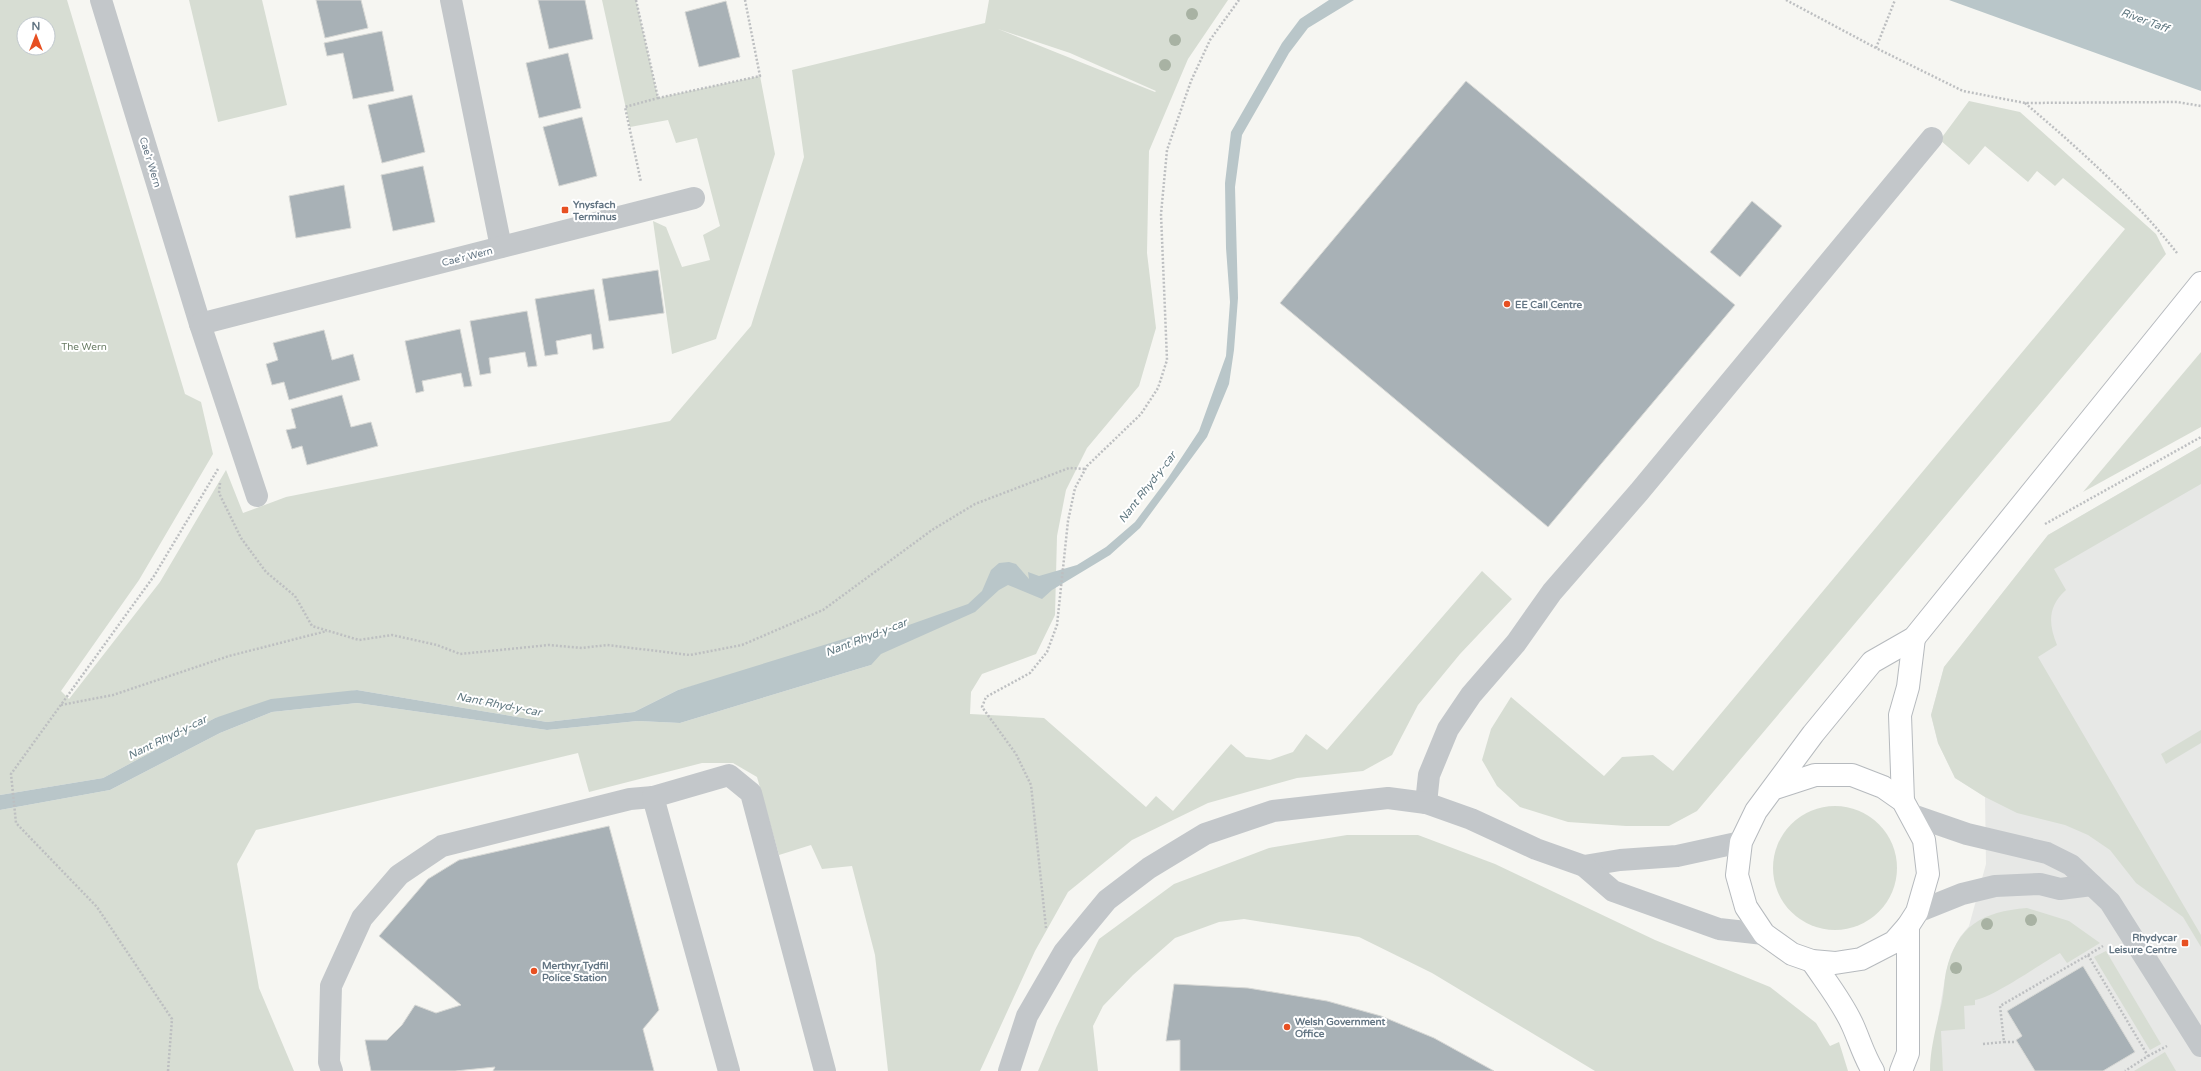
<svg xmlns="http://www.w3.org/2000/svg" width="2201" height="1071" viewBox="0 0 2201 1071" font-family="'Varela Round',sans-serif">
<rect width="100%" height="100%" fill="#f6f6f2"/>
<polygon fill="#e7e8e6" points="2201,446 2201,1071 1943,1071 1938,1019 1946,972 1951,954 1960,937 1969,926 1986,864 1985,797 1955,778 1938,743 1931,715 1944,667 2048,535"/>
<g fill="#d7ddd3" fill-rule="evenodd">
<path d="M0,0H67L185,394L201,402L213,454L139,580L61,691L69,699L160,582L226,470L243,513L286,497L670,421L751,326L804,157L792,70L985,23L989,0H1228L1188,59L1149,151L1147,253L1156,328L1139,386L1087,448L1066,490L1057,536L1055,615L1036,654L982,674L971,692L970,714L1044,718L1146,807L1156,796L1173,811L1231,744L1246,757L1270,760L1293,752L1306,734L1327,750L1482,571L1512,599L1460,654L1418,705L1392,755L1363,771L1297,778L1208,803L1132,840L1068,892L1035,951L980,1071H888L875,955L852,866L822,869L811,845L779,855L757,777L733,763H702L589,792L578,753L256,830L237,864L259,988L294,1071H0V810L110,790L220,733L272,712L357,703L547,730L638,721L680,723L871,665L718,679L678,690L634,712L547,722L357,690L215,718L103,778L0,795ZM24,24H48V48H24ZM998,29L1070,53L1156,91L1155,92Z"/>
<polygon points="189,0 262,0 287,105 218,122"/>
<polygon points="602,0 636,0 658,98 760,76 775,154 716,339 672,354 653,221 666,227 682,267 710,260 703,235 720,226 697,138 676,143 668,120 630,127"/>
<polygon points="1969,101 2020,112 2156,234 2166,254 1697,811 1669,826 1626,826 1568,822 1520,807 1497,786 1482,760 1491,729 1511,697 1604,776 1622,757 1653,755 1673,771 2125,229 2063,178 2055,186 2037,171 2028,182 1985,146 1969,165 1940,140"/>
<polygon points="2201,352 2201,427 2083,492"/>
<path d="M2201,446V484L2054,569L2066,590C2048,606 2048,623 2057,645L2038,657L2201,935V947L2183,917L2136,883L2110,850L2088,835L2065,825L2017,813L1985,797L1955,778L1938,743L1931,715L1944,667L2048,535Z"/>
<polygon points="2201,730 2201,743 2166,764 2161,754"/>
<circle cx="1835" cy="868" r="62"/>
<polygon points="1347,835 1418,835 1495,864 1655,940 1770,987 1816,1023 1830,1046 1839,1042 1848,1071 1595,1071 1432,973 1359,937 1244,919 1219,922 1175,938 1133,975 1103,1006 1093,1026 1098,1071 1038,1071 1056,1028 1099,939 1174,884 1269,848"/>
<path d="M2027,908L2069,921L2100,943L2067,963L2060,953C2042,963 1992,998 1975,1000V1005L1964,1006L1965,1029L1941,1031L1943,1071H1930C1930,1048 1937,1024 1942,1002C1944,992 1944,981 1946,972C1957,925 1982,912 2027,908Z"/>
<polygon points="2106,951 2161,1044 2150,1050 2094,957"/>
<polygon points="2165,1052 2176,1071 2134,1071"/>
</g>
<g fill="#b9c6c9">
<polygon points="1329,0 1354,0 1308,28 1289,53 1242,135 1235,187 1238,298 1234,350 1229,384 1207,437 1140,528 1110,555 1052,590 1042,599 1008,585 999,590 975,612 881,654 871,665 680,723 638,721 547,730 357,703 272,712 220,733 110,790 0,810 0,795 103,778 215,718 271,699 357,690 547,722 634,712 678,690 863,633 875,637 968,604 982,591 991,570 999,563 1009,562 1016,564 1029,579 1028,572 1039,576 1077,565 1106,547 1135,522 1168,478 1199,431 1226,356 1230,302 1226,248 1225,183 1231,132 1282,43 1300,19"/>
<polygon points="1949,0 2201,0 2201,91"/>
</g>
<g fill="#a8b1b6" stroke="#d7d8d5">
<polygon points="316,0 361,0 368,28 325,38"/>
<polygon points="538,0 585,0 593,39 549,49"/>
<polygon points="726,1 740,57 699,67 685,12"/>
<polygon points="382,31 394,91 353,99 343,53 327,56 324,43"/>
<polygon points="568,53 581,108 539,118 526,63"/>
<polygon points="1466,81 1735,305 1548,527 1280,303"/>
<polygon points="412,95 425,152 382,163 368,105"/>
<polygon points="582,117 597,176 559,186 543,127"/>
<polygon points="423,166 435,222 393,231 381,175"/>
<polygon points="344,185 351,228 296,238 289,196"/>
<polygon points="1752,201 1782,226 1740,277 1710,252"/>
<polygon points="658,270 664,313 609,321 602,279"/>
<polygon points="594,289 604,348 593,350 591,334 556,341 558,354 545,356 535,299"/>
<polygon points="527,311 537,366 528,367 525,352 489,358 491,373 480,375 470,321"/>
<polygon points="460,329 472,386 464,387 461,373 422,381 424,391 416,393 405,341"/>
<polygon points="324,330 332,360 353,354 360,380 289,400 284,382 272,385 266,364 278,360 273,343"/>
<polygon points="342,395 351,427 371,422 378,446 307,465 302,446 292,449 286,430 296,428 291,409"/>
<polygon points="609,826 659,1010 643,1029 654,1071 493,1071 495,1067 455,1071 371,1071 365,1040 387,1040 402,1025 415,1005 436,1013 461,1005 379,936 428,879 459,860"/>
<polygon points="2083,966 2135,1052 2103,1071 2035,1071 2016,1040 2022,1036 2007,1011"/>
<polygon points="1174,984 1248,988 1327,1001 1381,1016 1434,1038 1494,1071 1180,1071 1180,1040 1166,1041"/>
</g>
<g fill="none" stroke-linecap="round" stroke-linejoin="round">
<defs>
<g id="major">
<polyline points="1775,788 1815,775 1852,775 1883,787 1903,801 1924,840 1928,874 1917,912 1908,926 1894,942 1861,959 1835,963 1812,961 1792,954 1764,934 1746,907 1737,875 1741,842 1756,811 1813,734 1872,662 1914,638 2201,283"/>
<polyline points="1903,801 1900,715 1908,687 1914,638"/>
<path d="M1812,961C1826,982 1843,1003 1853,1026C1860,1042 1864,1056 1873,1071"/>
<polyline points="1901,1071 1908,1053 1908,926"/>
</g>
</defs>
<use href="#major" stroke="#b6babe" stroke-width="24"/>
<g stroke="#bdbfc1" stroke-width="2.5" stroke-dasharray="2 2" stroke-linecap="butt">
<polyline points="636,0 658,98 625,107 641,182"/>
<polyline points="1786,0 1876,48 1963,91 2025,103 2177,102 2201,106"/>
<polyline points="1876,48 1895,0"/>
<polyline points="658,98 760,76 745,0"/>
<path d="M2025,103C2079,149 2133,197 2177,253"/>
<polyline points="220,483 219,493 241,538 266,572 295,596 312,626 359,640 392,635 437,645 460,654 549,645 582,648 607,645 690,655 742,645 823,610 932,530 975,504 1069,468 1085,469"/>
<polyline points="2045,524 2201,437"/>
<polyline points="61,705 113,695 229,656 327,631"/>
<polyline points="1046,928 1031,785 1016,754 982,707 986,697 1030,673 1047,652 1057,625 1068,521 1075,488 1087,466 1141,414 1158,388 1167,360 1161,214 1167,150 1191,81 1210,40 1239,0"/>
<polyline points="2088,955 2103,946"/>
<polyline points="2014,1042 2004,1042 2000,1006 2088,955 2148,1056 2125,1071"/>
<polyline points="1983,1044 2004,1042"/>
<polyline points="2148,1056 2167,1046"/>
<polyline points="168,1071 172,1019 97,907 16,823 11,774 154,576 218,469"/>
</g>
<g stroke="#c3c7ca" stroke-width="22">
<polyline points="101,0 200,324 257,496"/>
<polyline points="451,0 501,247"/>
<polyline points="200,324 694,198"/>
<polyline points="1426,803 1429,775 1448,729 1471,695 1516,643 1552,592 1639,492 1932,138"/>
<polyline points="1912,815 1967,834 2047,853 2071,865 2110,902 2201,1046"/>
<polyline points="1584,866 1620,860 1677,856 1741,842"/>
<polyline points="1917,912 1962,894 1995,886 2040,884 2060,889 2092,885"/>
<polyline points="332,1071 329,1062 331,986 362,918 399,875 442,846 630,799 653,797"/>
<polyline points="729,1071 653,797 729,775 751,793 825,1071"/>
<polyline points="1009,1071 1027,1016 1064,952 1107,900 1149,868 1205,834 1273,811 1388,798 1426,803 1471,819 1536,849 1584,866 1613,891 1719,929 1764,934"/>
</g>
<use href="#major" stroke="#fff" stroke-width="22"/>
</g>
<g fill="#a8b2a3">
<circle cx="1192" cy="14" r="6"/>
<circle cx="1175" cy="40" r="6"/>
<circle cx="1165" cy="65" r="6"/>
<circle cx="2031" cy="920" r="6"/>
<circle cx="1987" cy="924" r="6"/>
<circle cx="1956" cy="968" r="6"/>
</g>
<g fill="#e75022" stroke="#fff" stroke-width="1.5">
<rect x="561" y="206" width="8" height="8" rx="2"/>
<circle cx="1507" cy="304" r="4"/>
<rect x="2181" y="939" width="8" height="8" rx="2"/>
<circle cx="534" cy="971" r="4"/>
<circle cx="1287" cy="1027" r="4"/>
</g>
<g text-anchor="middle" stroke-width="4" stroke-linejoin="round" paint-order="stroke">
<g font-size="10" fill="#647684" stroke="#fff">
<text transform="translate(151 162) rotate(73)" y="4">Cae'r Wern</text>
<text transform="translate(467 256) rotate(-14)" y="4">Cae'r Wern</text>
</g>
<g font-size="10" font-weight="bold" fill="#647684" stroke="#fff" text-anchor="start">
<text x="573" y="208">Ynysfach<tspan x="573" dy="12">Terminus</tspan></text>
<text x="1515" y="308">EE Call Centre</text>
<text x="2177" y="941" text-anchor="end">Rhydycar<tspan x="2177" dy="12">Leisure Centre</tspan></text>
<text x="542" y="969">Merthyr Tydfil<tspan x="542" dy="12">Police Station</tspan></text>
<text x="1295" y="1025">Welsh Government<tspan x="1295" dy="12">Office</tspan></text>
</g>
<g font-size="10" fill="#687b63" stroke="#fff">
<text x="84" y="350">The Wern</text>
</g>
<g font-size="11" font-style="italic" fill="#607881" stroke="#fff">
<text transform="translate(2145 20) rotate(20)" y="4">River Taff</text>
<text transform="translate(1147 487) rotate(-52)" y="4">Nant Rhyd-y-car</text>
<text transform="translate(866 637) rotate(-21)" y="4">Nant Rhyd-y-car</text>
<text transform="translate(499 704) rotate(11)" y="4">Nant Rhyd-y-car</text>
<text transform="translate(167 737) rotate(-26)" y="4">Nant Rhyd-y-car</text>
</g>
</g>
<g transform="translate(36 36)"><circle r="19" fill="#ffffff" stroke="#c1c8ce"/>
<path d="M0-3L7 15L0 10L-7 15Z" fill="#e75022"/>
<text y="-6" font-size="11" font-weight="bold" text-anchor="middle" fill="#647684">N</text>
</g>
</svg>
